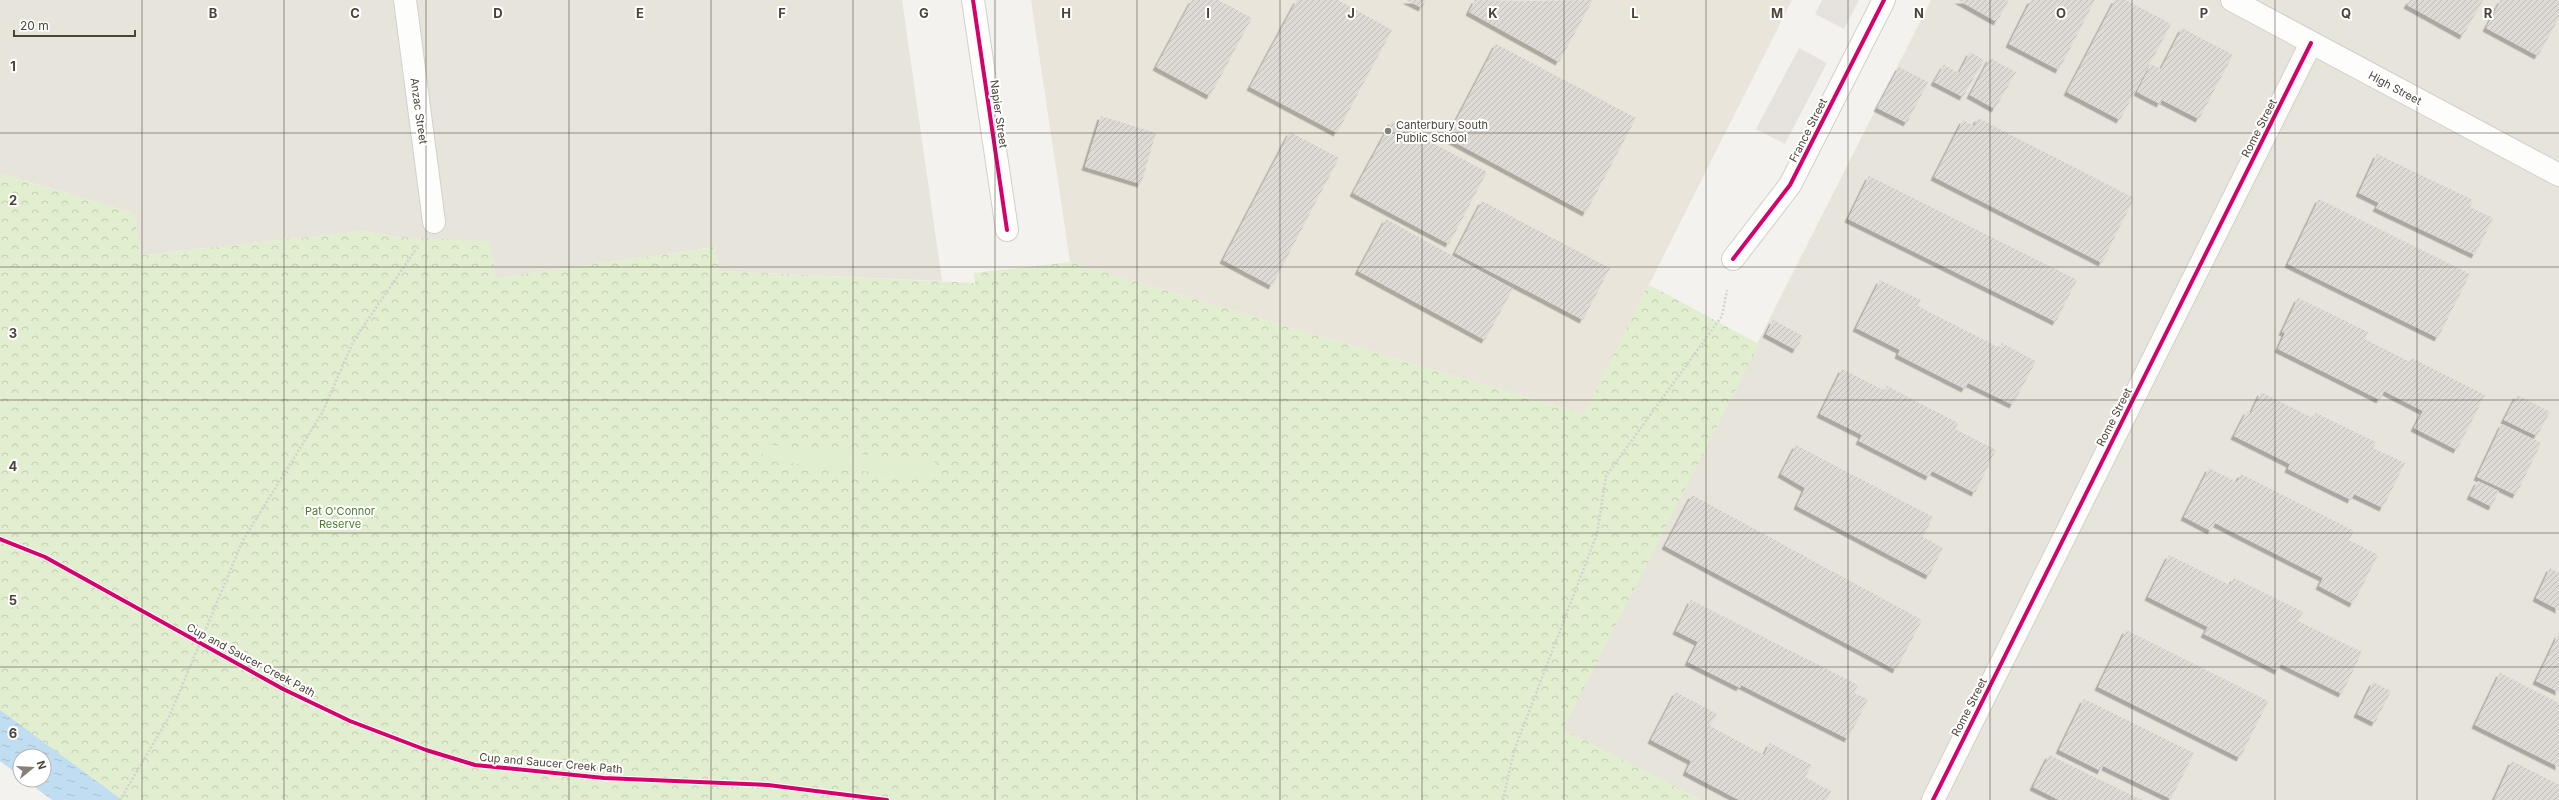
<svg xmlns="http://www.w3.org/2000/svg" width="2559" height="800" viewBox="0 0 2559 800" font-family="Inter,sans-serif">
<defs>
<pattern id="forest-crowns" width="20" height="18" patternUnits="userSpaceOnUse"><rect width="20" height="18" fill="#e1eecf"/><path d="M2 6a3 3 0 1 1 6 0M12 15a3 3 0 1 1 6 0" fill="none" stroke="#c3cdb2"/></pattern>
<pattern id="water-ripples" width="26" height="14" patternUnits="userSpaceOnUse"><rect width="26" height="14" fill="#c0ddf1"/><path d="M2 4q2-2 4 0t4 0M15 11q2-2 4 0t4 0" fill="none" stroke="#a6bfcf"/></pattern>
<pattern id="building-hatch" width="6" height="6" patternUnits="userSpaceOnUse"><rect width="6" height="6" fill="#dedbd6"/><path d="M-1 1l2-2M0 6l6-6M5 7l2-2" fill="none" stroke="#c0bdb8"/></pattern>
<filter id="shadow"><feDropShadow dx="-3.5" dy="3.5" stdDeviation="0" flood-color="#0004"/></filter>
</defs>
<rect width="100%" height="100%" fill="#f4f2ee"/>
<g fill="#e7e4dc">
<polygon points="0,0 902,0 942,281 719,271 715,247 496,278 400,237 363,231 141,255 134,213 0,173"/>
<polygon points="1931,0 2559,0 2559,800 1701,800 1562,729"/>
</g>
<polygon fill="#eae5da" points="1031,0 1792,0 1584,414 1070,262"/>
<polygon fill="url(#forest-crowns)" points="0,173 134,213 141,255 363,231 400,237 489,241 496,278 715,247 719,271 975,283 974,273 1070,262 1584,414 1648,284 1759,344 1563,729 1701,800 61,800 44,780 44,756 0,756"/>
<polygon fill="#e1eecf" points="764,444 935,462 934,479 762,460"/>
<g fill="#e6e3df">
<polygon points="1822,0 1859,0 1844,29 1815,14"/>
<polygon points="1799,48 1827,63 1785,144 1756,129"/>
</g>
<polygon fill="url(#water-ripples)" points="0,710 122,800 52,800 25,780 44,780 44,756 20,756 20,776 0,761"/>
<g fill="url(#building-hatch)" filter="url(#shadow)">
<polygon points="1192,0 1218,0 1252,18 1210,96 1156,67"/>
<polygon points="1297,0 1338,0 1392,30 1337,133 1250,87"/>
<polygon points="1406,0 1426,0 1422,8"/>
<polygon points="1475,0 1526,1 1593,0 1559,62 1469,12"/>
<polygon points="1958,0 2009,0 1997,22"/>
<polygon points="2031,0 2095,0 2059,70 2009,44"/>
<polygon points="2115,0 2126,0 2171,24 2120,120 2067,92"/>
<polygon points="2410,0 2483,0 2463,36 2407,5"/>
<polygon points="2501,0 2559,0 2559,18 2538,56 2486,28"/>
<polygon points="2182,28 2233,55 2199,119 2162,100 2160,104 2137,92 2151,64 2161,69"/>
<polygon points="1496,44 1636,118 1586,213 1447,138"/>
<polygon points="1970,52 1984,60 1963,97 1934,82 1944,65 1959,73"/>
<polygon points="1990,58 2016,72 1995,109 1970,95"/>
<polygon points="1899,67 1928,82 1907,123 1877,108"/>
<polygon points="1101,116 1156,133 1141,184 1085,167"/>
<polygon points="1978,118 2134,198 2102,263 1934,177 1963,120 1974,126"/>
<polygon points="1392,121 1487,172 1449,244 1353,193"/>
<polygon points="1290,132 1339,158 1272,286 1223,260"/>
<polygon points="2377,154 2473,200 2470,207 2493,218 2475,255 2376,208 2379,203 2359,193"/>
<polygon points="1869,176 2077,280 2056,322 1848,219"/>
<polygon points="2319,199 2470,274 2438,338 2288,264"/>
<polygon points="1482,201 1610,268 1583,320 1455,253"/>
<polygon points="1386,219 1513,289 1485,340 1358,271"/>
<polygon points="1880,280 1921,300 1918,306 2000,348 2002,343 2036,361 2013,405 1968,383 1965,389 1898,355 1900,350 1856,328"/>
<polygon points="2298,298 2368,332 2365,339 2410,362 2412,358 2485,395 2457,450 2414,428 2423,411 2384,391 2380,400 2278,349 2285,333 2282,332"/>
<polygon points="1773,320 1803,336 1796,350 1766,334"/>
<polygon points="1842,369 1885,391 1887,386 1958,423 1955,429 1996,450 1975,493 1932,471 1929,477 1859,441 1862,435 1820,414"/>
<polygon points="2261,392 2313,418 2316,413 2376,442 2373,448 2405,463 2383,508 2354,494 2351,500 2288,469 2290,464 2234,436 2247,411 2251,413"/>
<polygon points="2517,395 2550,412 2537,436 2504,420"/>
<polygon points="2502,424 2541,443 2516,495 2477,477"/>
<polygon points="1796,445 1933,517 1923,537 1943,548 1929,576 1797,506 1805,488 1781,474"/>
<polygon points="2209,468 2237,482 2241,474 2354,531 2349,540 2378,555 2353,604 2319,586 2323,578 2215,523 2211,531 2184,517"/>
<polygon points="2478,481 2499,491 2492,507 2470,496"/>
<polygon points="1692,495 1922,620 1896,670 1665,546"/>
<polygon points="2169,555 2230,585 2234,578 2303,612 2298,621 2362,652 2342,694 2281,664 2278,671 2204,634 2208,627 2148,597"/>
<polygon points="2550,568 2559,573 2559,610 2536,598"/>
<polygon points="1691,600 1858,685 1854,693 1868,699 1848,739 1741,685 1740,688 1688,662 1698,642 1676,631"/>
<polygon points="2126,630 2268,701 2240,758 2098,687"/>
<polygon points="2559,633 2559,692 2536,681"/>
<polygon points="2500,673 2559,703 2559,767 2475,725"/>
<polygon points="2373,682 2391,691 2375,723 2357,714"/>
<polygon points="1676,692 1717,714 1710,726 1764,755 1770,743 1812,765 1805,777 1831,791 1827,800 1739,800 1686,772 1691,761 1651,740"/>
<polygon points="2084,699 2194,753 2171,799 2103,766 2101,771 2059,750"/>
<polygon points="2049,755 2142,800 2059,800 2033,787"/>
<polygon points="2512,761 2559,785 2559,800 2494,800"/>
</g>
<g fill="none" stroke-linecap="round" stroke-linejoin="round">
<defs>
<g id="minor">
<polyline points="405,0 434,222"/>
<polyline points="973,0 1007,230"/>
<polyline points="2232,0 2559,175"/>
<polyline points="1733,259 1790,185 1884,0"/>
<polyline points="1933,800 2311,43"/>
</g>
</defs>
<use href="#minor" stroke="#d2d0cb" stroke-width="24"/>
<g stroke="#d3d2cc" stroke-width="2.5" stroke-dasharray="2 2" stroke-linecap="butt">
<polyline points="120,800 169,717 243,540 322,413 354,340 416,249"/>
<polyline points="1503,800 1514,751 1597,534 1606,476 1722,316 1727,290"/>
</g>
<use href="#minor" stroke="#fdfdfc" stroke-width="22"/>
<defs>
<g id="cycleway">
<polyline points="973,0 1007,230"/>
<polyline points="1733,259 1790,185 1884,0"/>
<polyline points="0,539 45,557 283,689 350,721 426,750 475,765 604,778 768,785 887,800"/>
<polyline points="1933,800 2311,43"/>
</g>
</defs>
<use href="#cycleway" stroke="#fff" stroke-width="6"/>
<use href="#cycleway" stroke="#d6006c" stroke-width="4"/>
</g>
<path fill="none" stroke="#4b4439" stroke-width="1" stroke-opacity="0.55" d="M142,0V800M284,0V800M426,0V800M569,0V800M711,0V800M853,0V800M995,0V800M1137,0V800M1280,0V800M1422,0V800M1564,0V800M1706,0V800M1848,0V800M1990,0V800M2132,0V800M2275,0V800M2417,0V800M0,133H2559M0,267H2559M0,400H2559M0,533H2559M0,667H2559"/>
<circle fill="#868178" stroke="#fff" stroke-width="1.5" cx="1388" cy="131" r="4"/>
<g text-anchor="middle" stroke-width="4" stroke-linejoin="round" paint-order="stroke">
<g font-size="11" fill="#4b4439" stroke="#fff">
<text transform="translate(2395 88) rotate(28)" y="4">High Street</text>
<text transform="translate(419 111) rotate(82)" y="4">Anzac Street</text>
<text transform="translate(999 114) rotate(82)" y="4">Napier Street</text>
<text transform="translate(2259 128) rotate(-63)" y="4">Rome Street</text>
<text transform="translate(1808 130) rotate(-63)" y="4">France Street</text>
<text transform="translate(2114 417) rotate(-63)" y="4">Rome Street</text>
<text transform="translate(251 660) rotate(28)" y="4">Cup and Saucer Creek Path</text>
<text transform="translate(1969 707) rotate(-63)" y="4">Rome Street</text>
<text transform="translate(551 763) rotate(5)" y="4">Cup and Saucer Creek Path</text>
</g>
<g font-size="11" fill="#4b4439" stroke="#fff" text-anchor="start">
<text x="1396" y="129">Canterbury South<tspan x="1396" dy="13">Public School</tspan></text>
</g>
<g font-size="11" fill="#4a7f2a" stroke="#fff">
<text x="340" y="515">Pat O'Connor<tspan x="340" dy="13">Reserve</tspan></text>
</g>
</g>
<g font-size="13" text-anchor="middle" font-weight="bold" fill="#4b4439" stroke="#fff" stroke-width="4" stroke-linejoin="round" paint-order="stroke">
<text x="213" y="18">B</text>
<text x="355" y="18">C</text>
<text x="498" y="18">D</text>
<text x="640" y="18">E</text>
<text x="782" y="18">F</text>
<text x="924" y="18">G</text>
<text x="1066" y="18">H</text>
<text x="1208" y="18">I</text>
<text x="1351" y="18">J</text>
<text x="1493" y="18">K</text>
<text x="1635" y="18">L</text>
<text x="1777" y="18">M</text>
<text x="1919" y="18">N</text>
<text x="2061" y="18">O</text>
<text x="2204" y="18">P</text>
<text x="2346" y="18">Q</text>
<text x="2488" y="18">R</text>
<text x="13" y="71">1</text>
<text x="13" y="205">2</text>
<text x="13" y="338">3</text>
<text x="13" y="471">4</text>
<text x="13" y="605">5</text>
<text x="13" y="738">6</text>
</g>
<g transform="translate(32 768) rotate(72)"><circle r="19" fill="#ffffff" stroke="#b7b4b0"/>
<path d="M0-3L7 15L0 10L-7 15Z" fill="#868178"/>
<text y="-6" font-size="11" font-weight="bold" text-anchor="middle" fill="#4b4439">N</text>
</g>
<path d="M14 30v6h121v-6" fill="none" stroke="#4b4439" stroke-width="2"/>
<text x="20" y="30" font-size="12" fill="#4b4439" stroke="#ffffff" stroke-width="3" paint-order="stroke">20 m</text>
</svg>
